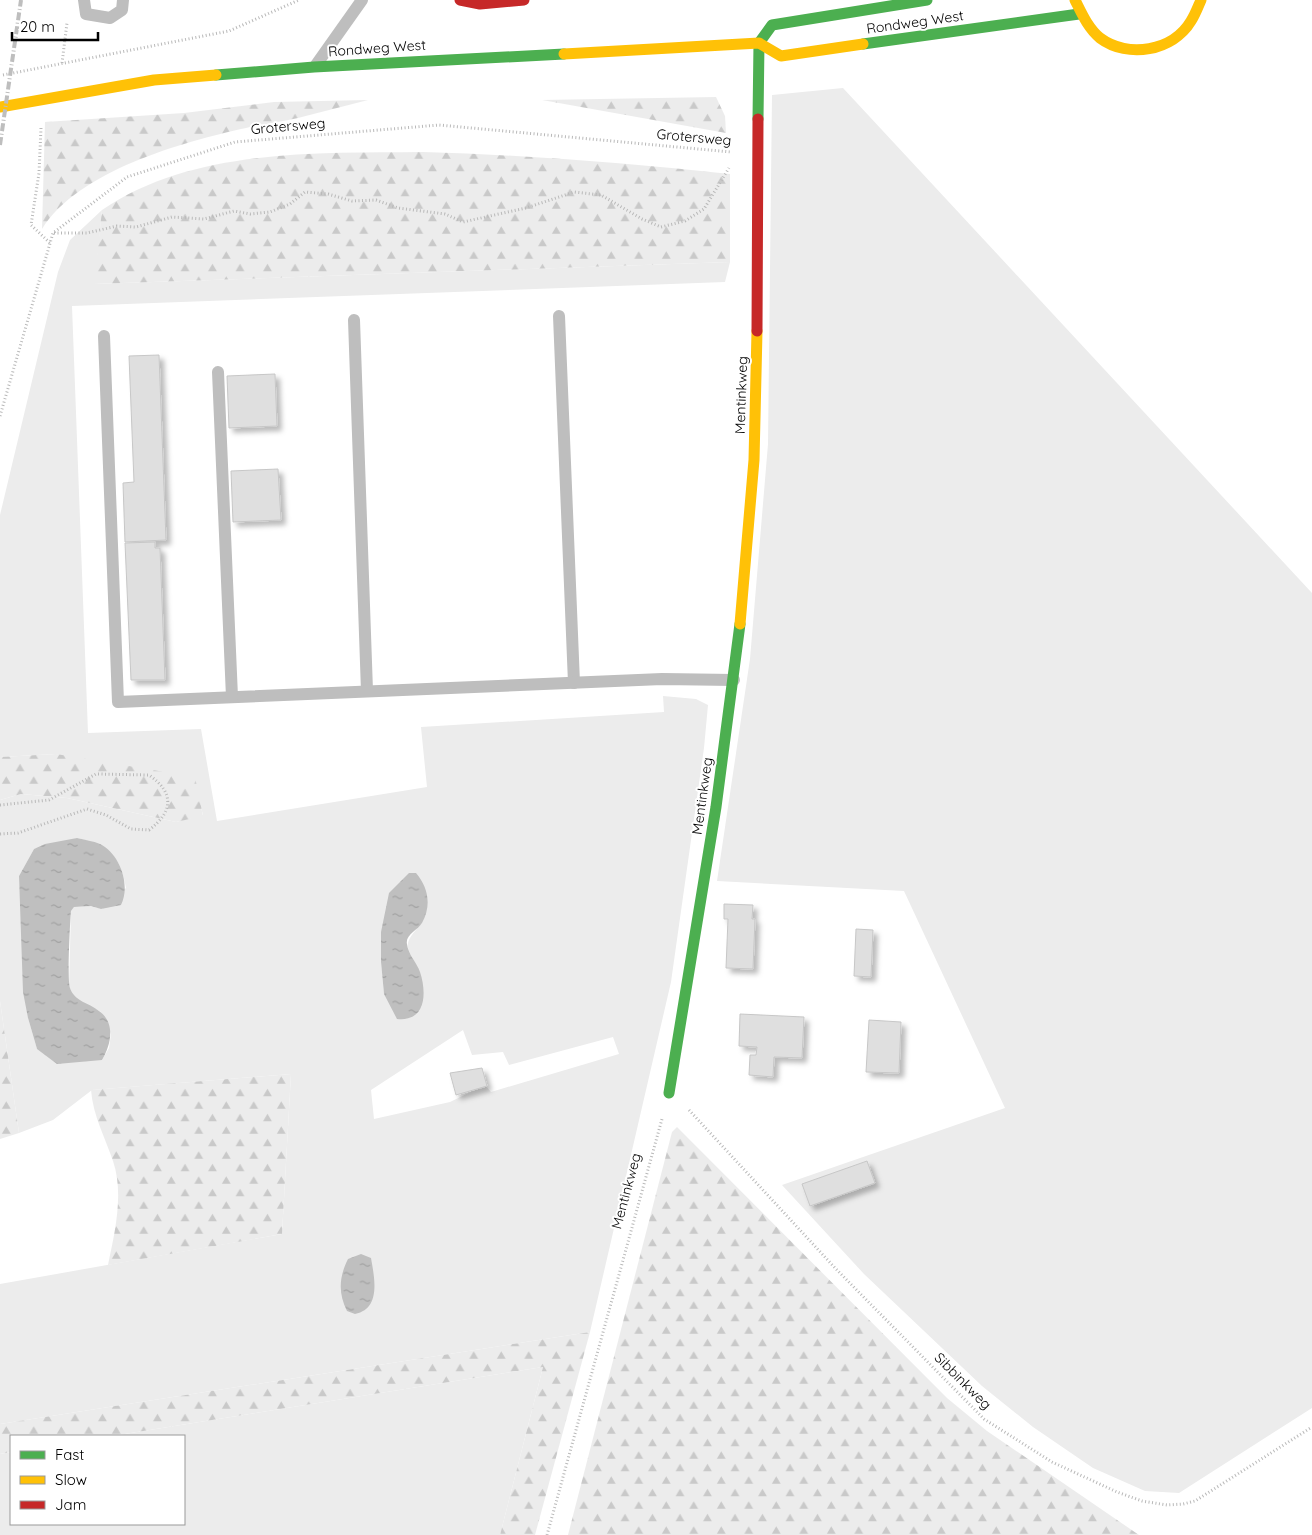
<svg xmlns="http://www.w3.org/2000/svg" width="1312" height="1535" viewBox="0 0 1312 1535" font-family="Quicksand,sans-serif">
<defs>
<pattern id="forest-firs" width="22" height="20" patternUnits="userSpaceOnUse" patternTransform="scale(1.25)"><rect width="22" height="20" fill="#ececec"/><path d="M5 1l3.5 6h-7zM16 11l3.5 6h-7z" fill="#c9c9c9"/></pattern>
<pattern id="water-ripples" width="26" height="14" patternUnits="userSpaceOnUse" patternTransform="scale(1.25)"><rect width="26" height="14" fill="#bfbfbf"/><path d="M2 4q2-2 4 0t4 0M15 11q2-2 4 0t4 0" fill="none" stroke="#a2a2a2"/></pattern>
<filter id="shadow"><feDropShadow dx="4.5" dy="4.5" stdDeviation="2.5" flood-color="#0004"/></filter>
</defs>
<rect width="100%" height="100%" fill="#fff"/>
<g fill="#ececec" fill-rule="evenodd">
<polygon points="843,88 1312,593 1312,1408 1179,1493 1145,1491 1093,1468 1033,1427 982,1386 864,1274 782,1185 1005,1108 904,891 717,881 750,659 768,444 772,95"/>
<path d="M102,210L95,284L730,262L725,282L72,306L88,733L201,729L217,821L427,787L421,727L664,712L663,696L696,699L708,705L704,748L671,982L590,1332L0,1424V1284L282,1234L291,1074L92,1090L53,1120L19,1133L0,1001V800L21,794L67,798L176,822L203,815L200,803L56,754L0,757V515L58,272L70,240ZM78,838C108,846 121,856 126,888L102,909L91,906L74,907L71,911L69,986L74,998L101,1012L111,1034L109,1048L102,1060L37,1049L28,1018L19,876L34,849ZM422,923C400,947 407,945 420,973L384,994L381,962V932ZM463,1030L472,1055L503,1052L509,1065L613,1037L619,1054L491,1092L485,1085L450,1102L374,1119L371,1090Z"/>
<polygon points="543,1367 500,1535 0,1535 0,1454 11,1452 11,1524 184,1524 184,1436 112,1436"/>
</g>
<g fill="url(#forest-firs)">
<polygon points="716,97 725,116 726,133 542,100"/>
<path d="M368,100C345,106 321,112 298,118C281,122 263,124 246,128C182,142 78,171 42,229L45,122L184,113L274,102Z"/>
<path d="M423,152C526,155 627,163 730,174V262L94,284L102,210C193,148 317,153 423,152Z"/>
<polygon points="56,754 195,777 203,816 176,822 67,798 21,794 0,800 0,757"/>
<polygon points="0,1001 19,1133 0,1139"/>
<path d="M291,1074L282,1234L108,1265C115,1232 124,1193 113,1161C105,1137 93,1116 91,1090Z"/>
<polygon points="677,1127 947,1398 987,1431 1139,1535 568,1535 672,1132"/>
<polygon points="590,1332 535,1535 500,1535 543,1367 112,1436 11,1436 11,1452 0,1454 0,1424"/>
</g>
<g fill="url(#water-ripples)">
<path d="M77,838C85,840 93,841 100,844C120,854 131,885 121,905L101,909L91,906L74,907L71,911C70,923 67,981 70,988C75,1002 88,1002 99,1011C116,1023 111,1045 102,1060L57,1064L37,1049L28,1018L23,992L19,876L34,849L45,844Z"/>
<path d="M409,873H416C428,887 432,905 422,923C418,930 405,935 407,944C408,954 417,963 420,972C427,993 426,1022 397,1019L384,994L381,962V932L389,893Z"/>
<path d="M361,1254L371,1258C374,1276 382,1309 355,1314L347,1311C338,1293 339,1277 348,1259Z"/>
</g>
<g fill="#dfdfdf" stroke="#c7c7c7" filter="url(#shadow)">
<polygon points="159,355 166,540 125,542 123,483 134,482 129,356"/>
<polygon points="275,374 277,426 229,428 227,376"/>
<polygon points="278,469 281,520 233,522 231,471"/>
<polygon points="155,542 155,548 160,548 165,680 131,680 125,543"/>
<polygon points="724,904 753,905 752,919 755,919 753,969 726,968 728,919 724,919"/>
<polygon points="856,929 873,930 871,977 854,976"/>
<polygon points="740,1014 804,1017 802,1058 774,1057 773,1077 749,1075 750,1055 756,1055 757,1047 739,1046"/>
<polygon points="869,1020 901,1022 899,1073 866,1072"/>
<polygon points="482,1068 487,1086 456,1095 450,1073"/>
<polygon points="867,1161 875,1183 810,1206 802,1184"/>
</g>
<g fill="none" stroke-linecap="round" stroke-linejoin="round">
<g stroke="#b9b9b9" stroke-width="3" stroke-dasharray="1 2.5" stroke-linecap="butt">
<polyline points="62,63 67,23"/>
<polyline points="3,75 229,31 299,0"/>
<polyline points="41,128 39,173 31,225 50,243"/>
<polyline points="54,233 87,233 117,226 136,227 172,217 204,219 234,211 250,214 270,212 290,204 305,192 328,194 352,201 376,200 398,208 445,214 463,222 526,208 574,192 601,195 642,219 661,227 685,221 704,209 729,168"/>
<polyline points="0,416 53,233 127,177 235,142 439,125 731,152"/>
<path d="M0,805L49,800L96,774L149,775C175,793 173,812 149,830L131,829L106,815L87,809L18,833L0,834"/>
<polyline points="689,1110 836,1269 984,1419 1052,1462 1117,1492 1142,1501 1167,1505 1183,1504 1195,1501 1312,1427"/>
<polyline points="547,1535 662,1119"/>
</g>
<g stroke="#bebebe" stroke-width="12">
<polyline points="84,0 86,14 110,18 122,10 123,0"/>
<polyline points="316,65 362,0"/>
<polyline points="559,316 574,683"/>
<polyline points="354,320 367,691"/>
<polyline points="104,336 118,702 662,679 734,680"/>
<polyline points="218,372 232,697"/>
</g>
<g stroke="#4caf50" stroke-width="11">
<polyline points="759,43 772,25 927,0"/>
<polyline points="863,44 1079,14"/>
<polyline points="216,75 314,67 564,54"/>
<polyline points="758,119 759,43"/>
<polyline points="669,1093 716,807 740,624"/>
</g>
<g stroke="#ffc107" stroke-width="11">
<path d="M1075,0C1082,14 1088,28 1100,38C1128,59 1173,51 1191,21C1195,15 1198,7 1201,0"/>
<polyline points="564,54 759,43 781,56 863,44"/>
<polyline points="0,107 154,80 216,75"/>
<polyline points="740,624 754,460 757,331"/>
</g>
<g stroke="#c62828" stroke-width="11">
<polyline points="460,0 480,4 524,0"/>
<polyline points="757,331 758,119"/>
</g>
<polyline stroke="#bebebe" stroke-width="4" stroke-dasharray="8 2.5 1 2.5" stroke-linecap="butt" points="0,145 21,0"/>
</g>
<g text-anchor="middle" stroke-width="4" stroke-linejoin="round" paint-order="stroke">
<g font-size="14" fill="#000" stroke="#fff">
<text transform="translate(915 22) rotate(-8)" y="5">Rondweg West</text>
<text transform="translate(377 48) rotate(-4)" y="5">Rondweg West</text>
<text transform="translate(288 126) rotate(-5)" y="5">Grotersweg</text>
<text transform="translate(694 137) rotate(5)" y="5">Grotersweg</text>
<text transform="translate(741 395) rotate(-88)" y="5">Mentinkweg</text>
<text transform="translate(702 796) rotate(-82)" y="5">Mentinkweg</text>
<text transform="translate(626 1191) rotate(-75)" y="5">Mentinkweg</text>
<text transform="translate(963 1381) rotate(45)" y="5">Sibbinkweg</text>
</g>
</g>
<rect x="10" y="1435" width="175" height="90" fill="#ffffff" stroke="#999999"/>
<rect x="20" y="1451" width="25" height="8" fill="#4caf50" stroke="#999999"/>
<text x="55" y="1460" font-size="15" fill="#000000">Fast</text>
<rect x="20" y="1476" width="25" height="8" fill="#ffc107" stroke="#999999"/>
<text x="55" y="1485" font-size="15" fill="#000000">Slow</text>
<rect x="20" y="1501" width="25" height="8" fill="#c62828" stroke="#999999"/>
<text x="55" y="1510" font-size="15" fill="#000000">Jam</text>
<path d="M12 32v8h86v-8" fill="none" stroke="#000000" stroke-width="2.5"/>
<text x="20" y="32" font-size="15" fill="#000000" stroke="#ffffff" stroke-width="4" paint-order="stroke">20 m</text>
</svg>
